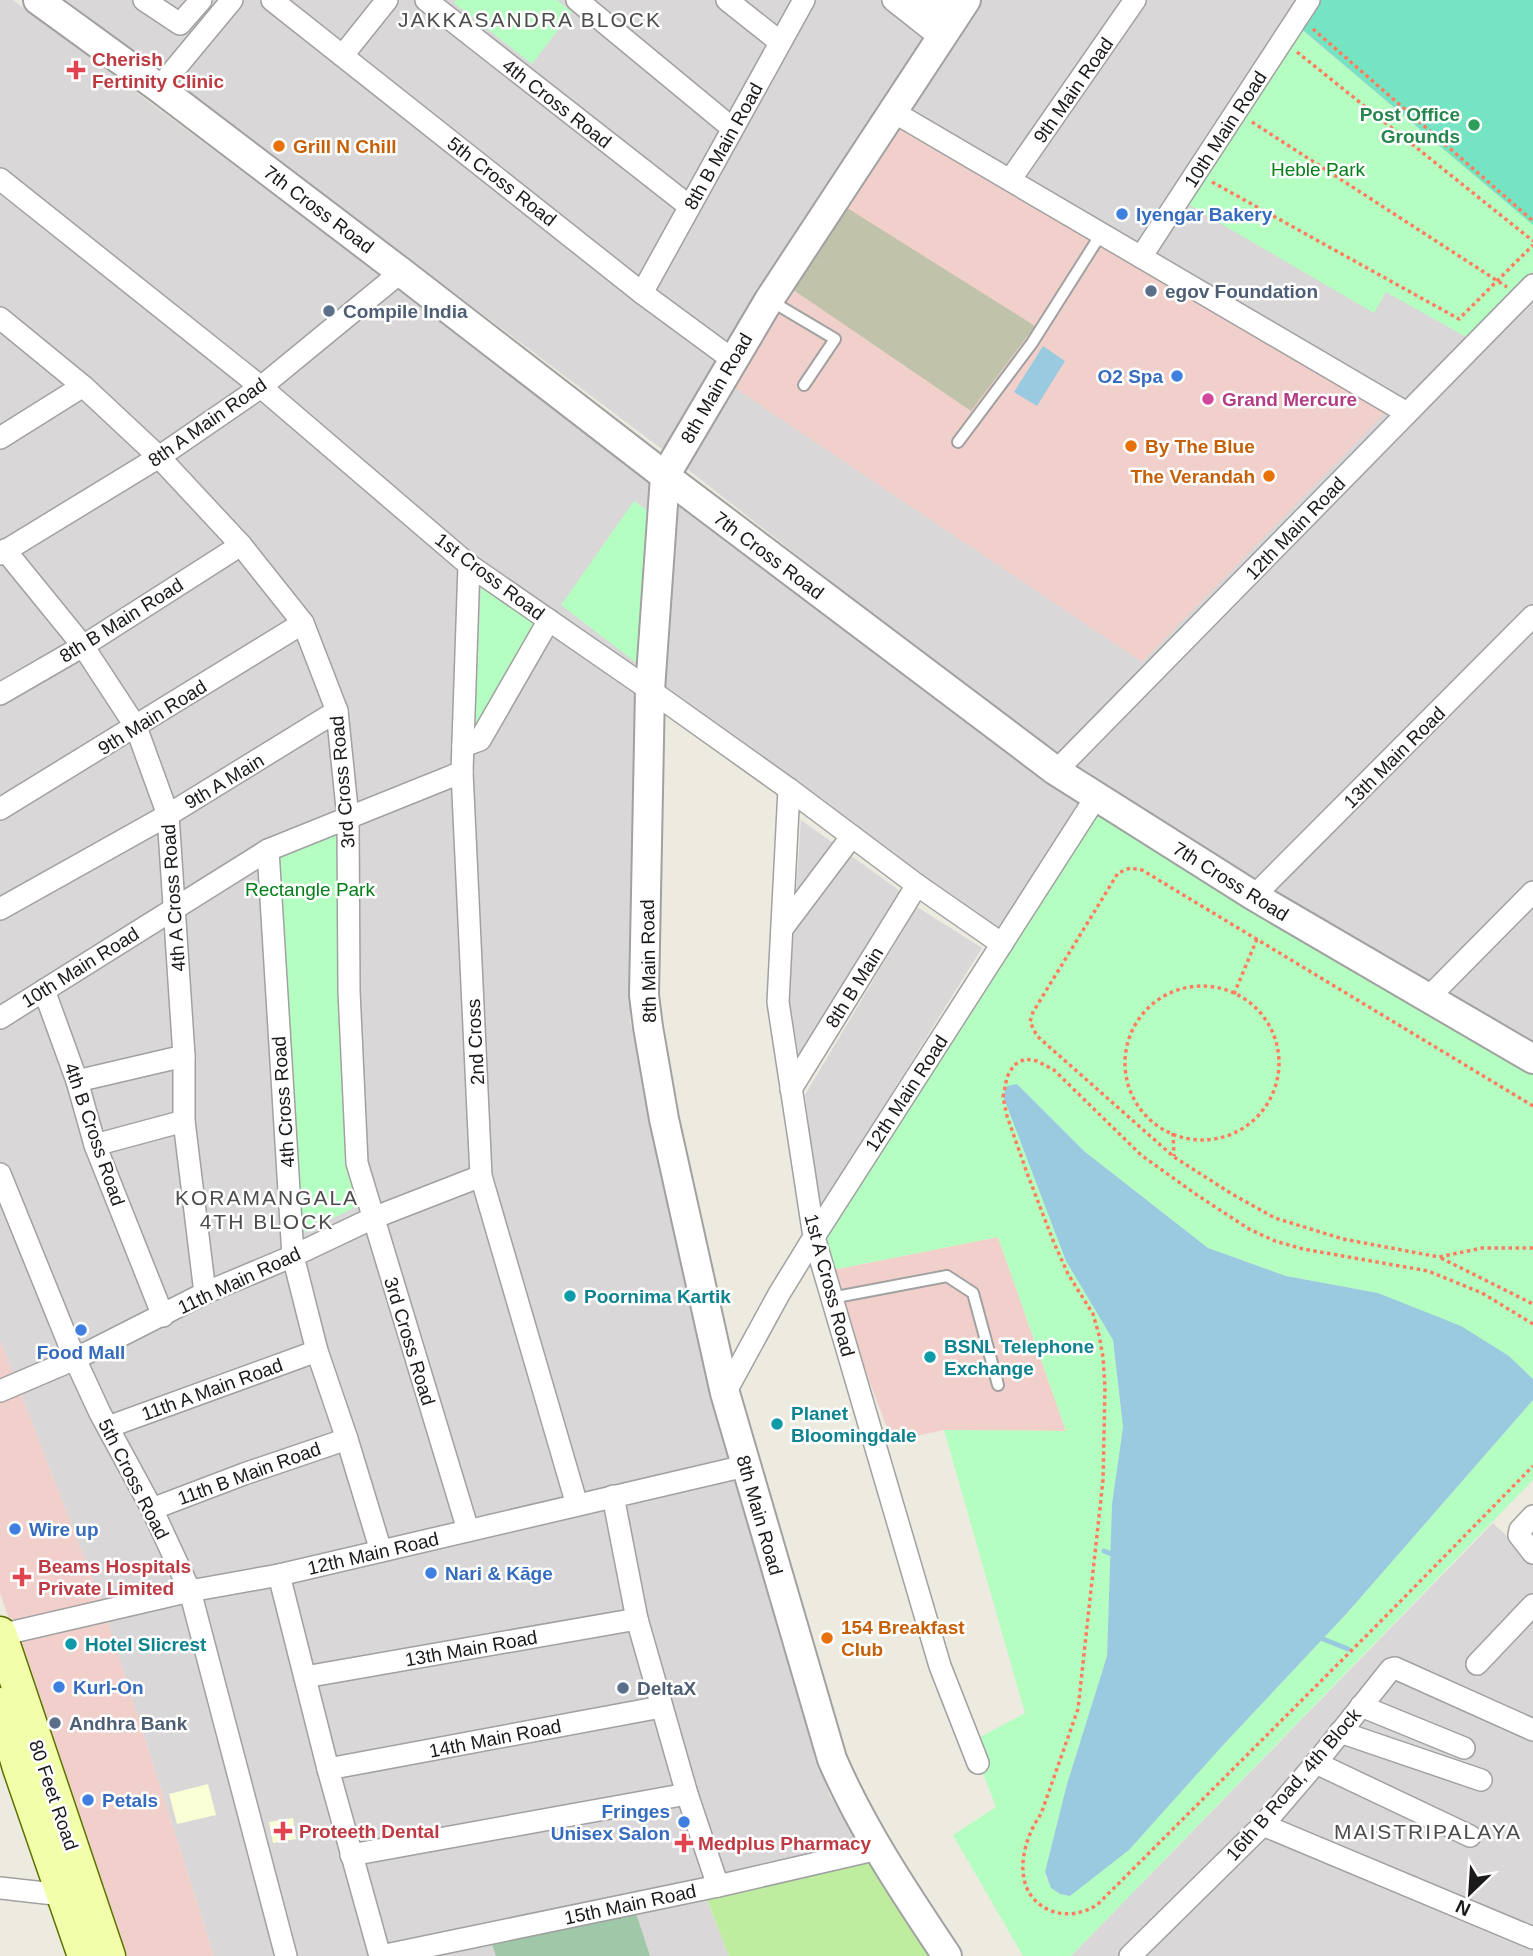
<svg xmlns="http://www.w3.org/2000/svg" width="1533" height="1956" viewBox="0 0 1533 1956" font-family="Helvetica,sans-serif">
<rect width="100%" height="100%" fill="#edeadf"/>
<g fill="#d9d7d7">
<polygon points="0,0 13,0 659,484 640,716 630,1022 738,1491 830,1796 872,1860 706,1898 729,1956 214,1956 102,1603 0,1340"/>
<polygon points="66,0 955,0 663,450"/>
<polygon points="977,0 1533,0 1533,1042 1084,780 686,468 732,386 896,121"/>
<polygon points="671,496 1081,798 998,934 655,688"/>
<polygon points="801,820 900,891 799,1055 789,999"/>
<polygon points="917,907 982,948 819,1210 805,1095"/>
<polygon points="1493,1523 1516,1545 1533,1528 1533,1956 1071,1956"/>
</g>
<g fill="#f1d0cb">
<polygon points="896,121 1387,411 1142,662 732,386"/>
<polygon points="998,1237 1066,1431 944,1430 892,1441 827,1271"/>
<polygon points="0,1340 102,1603 214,1956 125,1956 0,1593"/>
</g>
<g fill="#fbffd6">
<polygon points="208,1784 216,1815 177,1824 169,1794"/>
<polygon points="293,1818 296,1839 273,1843 269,1822"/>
</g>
<polygon fill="#c0c2aa" points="844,206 1035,326 971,411 792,289"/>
<polygon fill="#beed9f" points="872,1860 935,1956 729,1956 706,1897"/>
<polygon fill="#9ec8a8" points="636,1913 650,1956 496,1956 492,1944"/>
<g fill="#b5fec2">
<polygon points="456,0 557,0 572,12 532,64 454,3"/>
<polygon points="1296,25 1533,225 1533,271 1470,339 1386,292 1374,313 1182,201"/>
<polygon points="634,501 652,514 638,664 561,605"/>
<polygon points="481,584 535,621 475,730"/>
<path d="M1088,803L1271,919L1533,1075V1379L1509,1356L1378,1293L1286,1276L1208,1248L1084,1151L1017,1084L1003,1096L1066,1261L1113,1340L1123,1427L1112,1504L1107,1656L1067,1784L1045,1872C1046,1883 1055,1893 1065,1895L1129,1850L1225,1743L1348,1612L1533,1400V1480L1071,1956H1023L953,1835L996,1807L971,1742L1025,1713L944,1430L1066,1431L998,1237L827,1271L816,1232Z"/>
<polygon points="339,829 348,1168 357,1206 292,1239 277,858"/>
</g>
<polygon fill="#75e4c3" points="1312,0 1533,0 1533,225 1297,25"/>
<g fill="#9acadf">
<polygon points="1043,346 1065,361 1037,406 1014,392"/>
<polygon points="1017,1084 1084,1151 1208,1248 1286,1276 1378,1293 1461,1326 1509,1356 1533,1379 1533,1400 1348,1612 1225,1743 1129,1850 1070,1896 1060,1894 1051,1888 1045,1872 1067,1784 1107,1656 1112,1504 1123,1427 1113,1340 1066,1261 1003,1096 1007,1086"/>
</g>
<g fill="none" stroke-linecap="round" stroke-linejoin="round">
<g stroke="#9acadf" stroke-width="5">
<polyline points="1104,1551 1114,1555"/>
<polyline points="1318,1637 1348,1649"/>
</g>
<defs>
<g id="service">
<polyline points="771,301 835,339 804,385"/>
<polyline points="958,442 1032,343 1101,234"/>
<polyline points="831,1298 947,1276 973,1293 998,1385"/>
</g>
<g id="minor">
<polyline points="144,0 180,24 201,0"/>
<polyline points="272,0 642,293 733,360"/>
<polyline points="426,0 689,206"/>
<polyline points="577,0 732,128"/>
<polyline points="727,0 780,42"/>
<polyline points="893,0 941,38"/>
<polyline points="909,0 925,10 937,11 945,0"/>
<polyline points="343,55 387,0"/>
<polyline points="159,88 232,0"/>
<polyline points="892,111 1407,413"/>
<polyline points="0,179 261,387 469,565 650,690 789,789 917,885 1002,944"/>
<polyline points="1010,180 1135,0"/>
<polyline points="1141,257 1309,0"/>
<polyline points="642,293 804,0"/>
<polyline points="0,318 83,386 159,457 241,545 303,623 337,711 348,818 349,991 357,1163 468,1530"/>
<polyline points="0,438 83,386"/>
<polyline points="5,550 83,646 136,727 168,815 184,1056 184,1121 205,1293"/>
<polyline points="0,554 159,457 261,387 401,272"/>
<polyline points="469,565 462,772 481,1176 577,1505"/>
<polyline points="0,694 83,646 241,545"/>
<polyline points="463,746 480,740 549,620"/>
<polyline points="1056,771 1533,285"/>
<polyline points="789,789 778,1002 814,1237 940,1666 978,1763"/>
<polyline points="0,809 303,623"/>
<polyline points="268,850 293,1256 317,1351 347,1439 381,1551"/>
<polyline points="1254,896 1533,616"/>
<polyline points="0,909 168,815 337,711"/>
<polyline points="782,929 852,836"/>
<polyline points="44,990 77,1081 95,1145 163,1316"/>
<polyline points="1427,999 1533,892"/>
<polyline points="0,1018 268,850 462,772"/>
<polyline points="77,1081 184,1056"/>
<polyline points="791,1089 917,885"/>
<polyline points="95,1145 184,1121"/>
<polyline points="0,1174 75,1359 100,1413 152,1509 190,1591 286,1956"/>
<polyline points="0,1391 75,1359 205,1293 293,1256 373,1218 481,1176"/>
<polyline points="725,1393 779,1294 814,1237 1096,797"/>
<polyline points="108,1427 317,1351"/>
<polyline points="613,1496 637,1619 687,1794 718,1886"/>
<polyline points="152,1509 244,1474 347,1439"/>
<polyline points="1533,1516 1520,1530 1519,1535 1533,1553"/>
<polyline points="279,1575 328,1769 380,1956"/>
<polyline points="0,1635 190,1591 279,1575 745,1466"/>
<polyline points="1477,1664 1533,1605"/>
<polyline points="305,1677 637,1619"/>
<polyline points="1361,1706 1464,1748"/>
<polyline points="1340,1732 1481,1780"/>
<polyline points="1316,1763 1470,1836"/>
<polyline points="328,1769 661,1707"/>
<polyline points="1263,1825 1533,1938"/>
<polyline points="351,1855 687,1794"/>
<polyline points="0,1888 63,1895"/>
<polyline points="381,1956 718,1886 878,1849"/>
<polyline points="1130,1956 1263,1825 1316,1763 1391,1669 1395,1668 1533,1730"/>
</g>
<g id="tertiary">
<polyline points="38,0 159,88 401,272 665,476 1056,771 1254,896 1533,1059"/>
<path d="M947,1956C905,1893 862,1829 832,1759L725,1393L664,1119L648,1027L644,995L650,690L665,476L769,300L966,0"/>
</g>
<g id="secondary">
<polyline points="0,1633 109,1956"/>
<polyline points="0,1704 19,1768 84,1956"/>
</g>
</defs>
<use href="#service" stroke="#a1a1a1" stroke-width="14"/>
<use href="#minor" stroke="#a1a1a1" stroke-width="24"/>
<use href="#tertiary" stroke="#a1a1a1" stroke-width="32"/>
<use href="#secondary" stroke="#5c7300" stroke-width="35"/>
<g stroke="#ff7d5e" stroke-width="3.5" stroke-dasharray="3.5 3.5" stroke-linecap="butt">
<polyline points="1313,29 1533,221"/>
<polyline points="1297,52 1533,241"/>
<polyline points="1252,122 1507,287"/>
<polyline points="1212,182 1459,319 1533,245"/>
<circle cx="1202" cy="1063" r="77"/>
<polyline points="1234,994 1257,939"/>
<polyline points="1533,1106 1142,870 1130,868 1118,873 1033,1012 1030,1022 1037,1036 1174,1157 1232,1194 1275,1218 1343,1239 1439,1257 1482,1248 1533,1248"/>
<polyline points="1173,1133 1174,1156"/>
<polyline points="1441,1258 1533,1304"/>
<path d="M1533,1324L1482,1293L1428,1271L1303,1249L1275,1241L1249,1229L1197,1195L1141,1155L1054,1070L1037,1061L1025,1059L1014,1065L1007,1077L1003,1097L1007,1116L1027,1173L1054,1243L1068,1274L1093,1314L1099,1335L1103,1357L1105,1387L1103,1480L1078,1709L1041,1814C1021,1842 1010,1892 1049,1910C1065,1917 1082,1914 1097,1905L1384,1618L1533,1466"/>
</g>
<use href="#service" stroke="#fff" stroke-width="10"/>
<use href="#minor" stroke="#fff" stroke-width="21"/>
<use href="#tertiary" stroke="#fff" stroke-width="28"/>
<use href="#secondary" stroke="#f3feab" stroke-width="32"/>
</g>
<g fill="#e0444e" stroke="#fff" stroke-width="2.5">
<path d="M72.5 59.5h7v7h7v7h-7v7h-7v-7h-7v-7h7z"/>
<path d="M18.5 1566.5h7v7h7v7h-7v7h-7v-7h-7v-7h7z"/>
<path d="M279.5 1820.5h7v7h7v7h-7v7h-7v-7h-7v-7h7z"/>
<path d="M680.5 1832.5h7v7h7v7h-7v7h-7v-7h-7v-7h7z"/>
</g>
<circle fill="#2e9e5b" stroke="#fff" stroke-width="2.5" cx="1474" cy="125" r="7"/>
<g fill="#e8710a" stroke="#fff" stroke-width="2.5">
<circle cx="279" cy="146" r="7"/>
<circle cx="1131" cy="446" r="7"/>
<circle cx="1269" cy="476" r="7"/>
<circle cx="827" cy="1638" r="7"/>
</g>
<g fill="#3f7fe0" stroke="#fff" stroke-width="2.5">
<circle cx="1122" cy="214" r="7"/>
<circle cx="1177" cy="376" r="7"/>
<circle cx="81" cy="1330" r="7"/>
<circle cx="15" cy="1529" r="7"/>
<circle cx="431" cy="1573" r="7"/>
<circle cx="59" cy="1687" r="7"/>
<circle cx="88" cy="1800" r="7"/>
<circle cx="684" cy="1822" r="7"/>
</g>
<g fill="#5c6f8a" stroke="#fff" stroke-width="2.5">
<circle cx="1151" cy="291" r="7"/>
<circle cx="329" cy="311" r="7"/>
<circle cx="623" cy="1688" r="7"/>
<circle cx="55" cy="1723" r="7"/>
</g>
<circle fill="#d1479c" stroke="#fff" stroke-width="2.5" cx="1208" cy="399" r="7"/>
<g fill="#0f9aa8" stroke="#fff" stroke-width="2.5">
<circle cx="570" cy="1296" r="7"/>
<circle cx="930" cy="1357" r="7"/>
<circle cx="777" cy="1424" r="7"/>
<circle cx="71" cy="1644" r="7"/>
</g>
<g text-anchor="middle" stroke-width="5" stroke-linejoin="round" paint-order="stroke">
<g font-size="19" font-weight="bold" fill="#be3a42" stroke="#fff" text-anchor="start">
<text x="92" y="66">Cherish<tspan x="92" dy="22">Fertinity Clinic</tspan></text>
<text x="38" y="1573">Beams Hospitals<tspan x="38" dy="22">Private Limited</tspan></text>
<text x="299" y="1838">Proteeth Dental</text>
<text x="698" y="1850">Medplus Pharmacy</text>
</g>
<g font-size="19" fill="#1a1a1a" stroke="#fff">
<text transform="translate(1073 90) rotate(-55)" y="7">9th Main Road</text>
<text transform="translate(557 103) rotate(38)" y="7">4th Cross Road</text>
<text transform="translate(1225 129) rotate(-57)" y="7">10th Main Road</text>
<text transform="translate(723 146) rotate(-61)" y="7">8th B Main Road</text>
<text transform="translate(502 181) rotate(38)" y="7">5th Cross Road</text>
<text transform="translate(319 209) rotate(37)" y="7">7th Cross Road</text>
<text transform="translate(716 388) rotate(-60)" y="7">8th Main Road</text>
<text transform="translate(207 422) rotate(-35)" y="7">8th A Main Road</text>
<text transform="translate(1295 528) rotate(-46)" y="7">12th Main Road</text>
<text transform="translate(769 555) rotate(37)" y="7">7th Cross Road</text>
<text transform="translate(490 576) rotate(37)" y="7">1st Cross Road</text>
<text transform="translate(121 620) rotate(-32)" y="7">8th B Main Road</text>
<text transform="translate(152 717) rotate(-32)" y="7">9th Main Road</text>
<text transform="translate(1394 757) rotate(-45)" y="7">13th Main Road</text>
<text transform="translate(224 781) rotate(-31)" y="7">9th A Main</text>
<text transform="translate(342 782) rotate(-95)" y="7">3rd Cross Road</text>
<text transform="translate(1231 881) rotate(32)" y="7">7th Cross Road</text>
<text transform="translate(173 898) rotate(-94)" y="7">4th A Cross Road</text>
<text transform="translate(648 961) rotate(-91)" y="7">8th Main Road</text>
<text transform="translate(80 967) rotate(-32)" y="7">10th Main Road</text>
<text transform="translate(854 987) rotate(-58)" y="7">8th B Main</text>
<text transform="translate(475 1042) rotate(-93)" y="7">2nd Cross</text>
<text transform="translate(906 1093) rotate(-57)" y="7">12th Main Road</text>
<text transform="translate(283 1102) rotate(-94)" y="7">4th Cross Road</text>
<text transform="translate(95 1134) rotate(71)" y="7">4th B Cross Road</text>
<text transform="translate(239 1280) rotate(-25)" y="7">11th Main Road</text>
<text transform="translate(830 1285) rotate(75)" y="7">1st A Cross Road</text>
<text transform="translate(410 1341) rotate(73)" y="7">3rd Cross Road</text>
<text transform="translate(212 1389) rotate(-20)" y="7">11th A Main Road</text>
<text transform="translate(249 1473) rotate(-20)" y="7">11th B Main Road</text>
<text transform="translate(134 1479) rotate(63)" y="7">5th Cross Road</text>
<text transform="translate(760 1515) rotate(74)" y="7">8th Main Road</text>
<text transform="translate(373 1553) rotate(-13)" y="7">12th Main Road</text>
<text transform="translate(471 1648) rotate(-10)" y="7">13th Main Road</text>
<text transform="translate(495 1738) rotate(-11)" y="7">14th Main Road</text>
<text transform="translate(1293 1784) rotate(-49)" y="7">16th B Road, 4th Block</text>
<text transform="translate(54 1795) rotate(71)" y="7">80 Feet Road</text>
<text transform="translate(630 1904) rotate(-12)" y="7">15th Main Road</text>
</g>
<g font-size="19" font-weight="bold" fill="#27864d" stroke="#fff" text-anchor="end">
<text x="1460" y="121">Post Office<tspan x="1460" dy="22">Grounds</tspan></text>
</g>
<g font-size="19" font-weight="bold" fill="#c56008" stroke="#fff" text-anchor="start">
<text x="293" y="153">Grill N Chill</text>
<text x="1145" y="453">By The Blue</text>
<text x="1255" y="483" text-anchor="end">The Verandah</text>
<text x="841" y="1634">154 Breakfast<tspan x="841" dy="22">Club</tspan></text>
</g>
<g font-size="19" fill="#037e18" stroke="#fff">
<text x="1318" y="176">Heble Park</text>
<text x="310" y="896">Rectangle Park</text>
</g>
<g font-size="19" font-weight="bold" fill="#366cbe" stroke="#fff" text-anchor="start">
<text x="1136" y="221">Iyengar Bakery</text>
<text x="1163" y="383" text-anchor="end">O2 Spa</text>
<text x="81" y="1359" text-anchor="middle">Food Mall</text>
<text x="29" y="1536">Wire up</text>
<text x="445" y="1580">Nari &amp; Kāge</text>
<text x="73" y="1694">Kurl-On</text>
<text x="102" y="1807">Petals</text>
<text x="670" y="1818" text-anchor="end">Fringes<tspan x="670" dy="22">Unisex Salon</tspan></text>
</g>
<g font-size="19" font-weight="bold" fill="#4e5e75" stroke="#fff" text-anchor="start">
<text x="1165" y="298">egov Foundation</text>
<text x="343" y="318">Compile India</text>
<text x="637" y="1695">DeltaX</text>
<text x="69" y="1730">Andhra Bank</text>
</g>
<g font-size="19" font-weight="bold" fill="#b23c85" stroke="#fff" text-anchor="start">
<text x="1222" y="406">Grand Mercure</text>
</g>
<g font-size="19" font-weight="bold" fill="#0d838f" stroke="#fff" text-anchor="start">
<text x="584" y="1303">Poornima Kartik</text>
<text x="944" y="1353">BSNL Telephone<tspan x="944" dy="22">Exchange</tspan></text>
<text x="791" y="1420">Planet<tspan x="791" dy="22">Bloomingdale</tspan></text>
<text x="85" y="1651">Hotel Slicrest</text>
</g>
<g font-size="21" letter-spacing="2" fill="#4d4d4d" stroke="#fff">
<text x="530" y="27">JAKKASANDRA BLOCK</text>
<text x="267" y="1205">KORAMANGALA<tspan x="267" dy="24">4TH BLOCK</tspan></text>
<text x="1428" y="1839">MAISTRIPALAYA</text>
</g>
</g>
<g transform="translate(1470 1893) rotate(205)" stroke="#ffffff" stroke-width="5" paint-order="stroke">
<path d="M0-5L12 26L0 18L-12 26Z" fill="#1a1a1a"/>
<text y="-10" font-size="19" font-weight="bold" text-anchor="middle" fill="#1a1a1a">N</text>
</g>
</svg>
